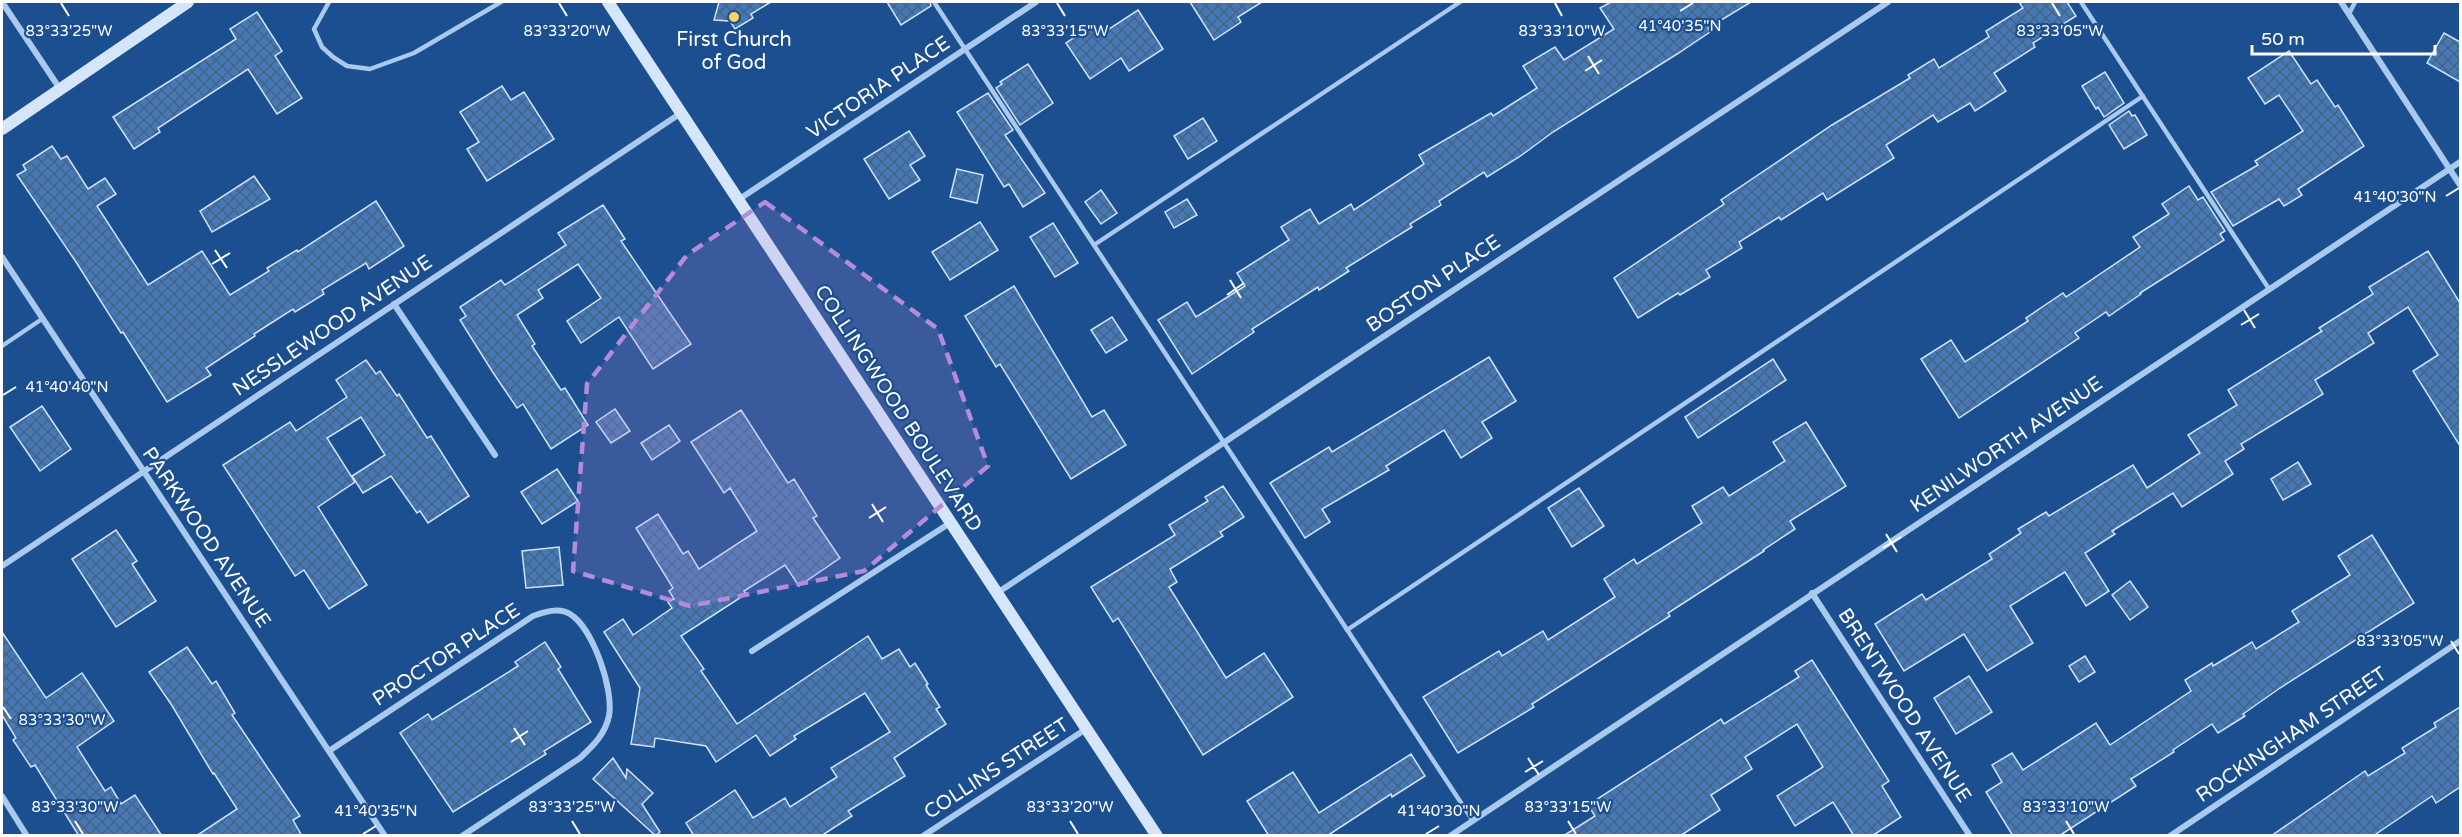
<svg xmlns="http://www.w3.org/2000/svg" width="2462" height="837" viewBox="0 0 2462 837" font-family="'Varela Round',sans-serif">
<defs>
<pattern id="building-cross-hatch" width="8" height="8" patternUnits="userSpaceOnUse" patternTransform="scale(1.5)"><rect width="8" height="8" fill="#4478b7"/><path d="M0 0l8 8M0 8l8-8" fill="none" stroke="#486282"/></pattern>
</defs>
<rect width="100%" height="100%" fill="#1b4f8f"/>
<g fill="url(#building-cross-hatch)" stroke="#cfe3fa" stroke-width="1.5">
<polygon points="719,2 771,2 751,14 753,18 735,29 730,21 714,20"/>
<polygon points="887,2 930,2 931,6 901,25"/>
<polygon points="1190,2 1262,2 1238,17 1241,22 1214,40"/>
<polygon points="1611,2 1751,2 1708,28 1710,32 1677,54 1553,132 1519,157 1487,177 1484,172 1439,201 1441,205 1410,224 1412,227 1346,268 1349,271 1319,290 1318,287 1252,329 1254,332 1192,374 1158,320 1187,302 1196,317 1245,286 1237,273 1289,240 1281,227 1310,209 1319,224 1351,204 1354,210 1424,164 1419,155 1491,113 1493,116 1537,88 1523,66 1555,47 1564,60 1614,29 1600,8"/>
<polygon points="2019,2 2067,2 2076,16 2033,43 2035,47 1994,73 2006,91 1975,111 1970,103 1938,122 1933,115 1886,145 1894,158 1827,200 1823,193 1781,220 1779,217 1739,242 1742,248 1706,270 1710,277 1680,295 1678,293 1638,318 1614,278 1724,204 1721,200 1832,125 1910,78 1908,75 1934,59 1939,68 1989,37 1986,31 2023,8"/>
<polygon points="1138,10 1163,49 1129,71 1121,58 1090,79 1066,43 1093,25 1100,35"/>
<polygon points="257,12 282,51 275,56 302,98 277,114 248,69 158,128 160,132 134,149 113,117 236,39 230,29"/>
<polygon points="2444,33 2460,42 2460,82 2427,63"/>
<polygon points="2289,51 2311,84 2317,80 2335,107 2338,105 2364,146 2298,189 2302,195 2284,206 2279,199 2233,226 2211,192 2258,165 2255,161 2303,131 2279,95 2265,104 2248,78"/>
<polygon points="1028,64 1053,103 1020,125 996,88 1002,84 1000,82"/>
<polygon points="2105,72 2124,103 2104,117 2098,107 2096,109 2082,86"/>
<polygon points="502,86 511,100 524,92 554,139 487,181 467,149 479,142 460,112"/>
<polygon points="988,93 1013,130 1005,135 1045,193 1023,207 1009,184 1004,187 957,112"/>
<polygon points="2129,111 2132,116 2135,115 2147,135 2124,149 2109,125"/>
<polygon points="1203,118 1217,141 1188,159 1174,136"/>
<polygon points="909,131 925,156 910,165 920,180 889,199 864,159"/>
<polygon points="52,146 61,159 67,156 88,189 105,178 116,194 97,206 148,285 202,251 230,295 269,271 267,268 297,250 298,252 376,201 404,246 369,269 366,263 322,290 324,294 295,312 293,309 254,334 255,336 206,368 211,375 167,402 123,332 121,333 76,262 17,175 26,170 23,165"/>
<polygon points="957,169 983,175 977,203 950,197"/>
<polygon points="254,176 270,199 212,232 200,211"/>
<polygon points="2189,186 2198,200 2203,197 2225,231 2220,234 2224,240 2140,293 2141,294 2109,316 2106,312 2075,333 2079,338 1959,418 1921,359 1951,340 1965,362 2028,321 2026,318 2063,293 2066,297 2140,247 2133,237 2169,214 2162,204"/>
<polygon points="1101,190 1117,213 1101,224 1085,202"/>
<polygon points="1187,199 1197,215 1174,228 1165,212"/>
<polygon points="603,205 625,239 621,241 691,344 653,369 619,317 581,343 567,321 601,298 578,264 538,290 543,298 517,315 535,344 532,346 561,390 565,388 588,425 551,449 523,404 517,408 492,371 460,320 466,316 460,307 501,280 505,285 566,245 558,233"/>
<polygon points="980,222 998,250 950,280 932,252"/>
<polygon points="1053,223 1078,263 1055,277 1030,237"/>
<polygon points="2428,251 2460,303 2460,446 2413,371 2438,355 2408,307 2368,333 2374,343 2315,380 2323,394 2241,444 2244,449 2225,461 2233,474 2182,507 2173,493 2112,531 2115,534 2085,553 2109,591 2086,606 2065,572 2010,606 2033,643 1987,671 1964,634 1904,671 1875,624 1922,594 1926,600 1992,559 1989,554 2021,533 2018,529 2046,512 2049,516 2133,465 2147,488 2200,453 2188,435 2237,405 2228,390 2322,331 2319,328 2373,294 2369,287"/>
<polygon points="1014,286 1092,417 1104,410 1126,445 1071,479 1000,364 996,367 965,316"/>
<polygon points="1112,317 1127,340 1106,353 1091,330"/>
<polygon points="1489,357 1516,401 1482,422 1492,438 1461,458 1444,430 1386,466 1389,470 1322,509 1330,522 1305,538 1270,483 1329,447 1332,452"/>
<polygon points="1773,359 1786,380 1698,438 1685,417"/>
<polygon points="366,360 376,374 380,371 397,396 399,394 427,438 431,436 469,496 428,523 420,511 417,513 391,476 363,493 352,476 385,455 361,417 327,438 355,482 318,507 367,585 329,609 304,570 295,576 223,465 290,422 296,431 347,397 336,380"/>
<polygon points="42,406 71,449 40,471 10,427"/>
<polygon points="615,409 630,431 611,443 596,422"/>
<polygon points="741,410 788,483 794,479 817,516 813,518 840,558 799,586 785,565 744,591 746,594 681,636 704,669 701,671 737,724 868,636 882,659 899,649 910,667 915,663 928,684 926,685 940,707 936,709 946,724 894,758 905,776 848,811 852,816 821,836 694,836 686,823 735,790 753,818 785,798 790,807 837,777 831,768 890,732 865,693 794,736 796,739 770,756 756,735 716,762 706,746 655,738 654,747 631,744 640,688 604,632 623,619 633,635 672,608 668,602 674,599 669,591 673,588 636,528 658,514 683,554 688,551 699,569 757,531 730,488 724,493 691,442"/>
<polygon points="1806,422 1846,486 1790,521 1795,529 1763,550 1764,551 1668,613 1670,616 1532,704 1534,707 1458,753 1423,697 1499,651 1502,656 1543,631 1548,640 1615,597 1604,579 1634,559 1637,564 1702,523 1692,506 1723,487 1729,496 1785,461 1773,442"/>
<polygon points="669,425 680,441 652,460 641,443"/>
<polygon points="2298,462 2311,484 2283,500 2271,479"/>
<polygon points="557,469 578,501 542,524 521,492"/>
<polygon points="1223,486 1244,517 1220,532 1223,536 1170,569 1177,582 1169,587 1226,678 1264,653 1293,697 1203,755 1118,618 1113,622 1091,587 1175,535 1169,525 1208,501 1205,497"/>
<polygon points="1579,488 1604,526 1572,547 1548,508"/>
<polygon points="116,530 137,561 132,564 156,601 116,627 72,559"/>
<polygon points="2372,535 2414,603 2280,688 2243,714 2245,716 2218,733 2212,724 2173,750 2174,752 2131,779 2136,786 2059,836 2013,836 1986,792 2002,782 1992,765 2012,753 2023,770 2096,723 2110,745 2191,691 2185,680 2212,663 2213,666 2252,642 2256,649 2299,622 2292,611 2350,575 2338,556"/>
<polygon points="559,547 563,585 526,588 522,551"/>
<polygon points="2130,581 2148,607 2130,620 2112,595"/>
<polygon points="2,632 46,698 82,673 114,721 77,747 105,791 111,787 121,804 135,795 162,836 79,836 35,765 31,767 13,740 16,738 2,715"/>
<polygon points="545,642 561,667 558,669 591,722 544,751 546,754 453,812 400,733 428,714 432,720 518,666 515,662"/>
<polygon points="187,647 212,684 216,681 235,713 232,715 300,816 293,820 302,836 196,836 237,809 214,773 213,774 171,704 149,672"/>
<polygon points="2085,656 2095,672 2079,682 2069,666"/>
<polygon points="1812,660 1889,781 1882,786 1901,817 1872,836 1854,836 1833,802 1795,826 1777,796 1823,767 1797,724 1745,757 1752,769 1711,795 1720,810 1680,836 1563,836 1595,816 1588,805 1721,719 1724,724 1799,677 1795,671"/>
<polygon points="1969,676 1992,712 1956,734 1934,698"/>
<polygon points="2460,707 2460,787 2436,803 2432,796 2373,836 2271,836 2365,771 2368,776 2405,753 2402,748 2436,727 2434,723"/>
<polygon points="1411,754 1425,776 1392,797 1391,794 1327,836 1269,836 1247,801 1293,772 1319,813"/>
<polygon points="613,758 626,778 627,769 653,793 642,804 660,832 656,836 593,779"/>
</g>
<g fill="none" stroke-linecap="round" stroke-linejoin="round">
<g stroke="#a9c9ee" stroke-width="4.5">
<polyline points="329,2 314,29 322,47 333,57 347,66 370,69 414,53 501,2"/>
<polyline points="934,2 1473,821"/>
<polyline points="2081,2 2269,289"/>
<polyline points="2349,14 2355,2"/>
<polyline points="1094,245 1460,2"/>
<polyline points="2,346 42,319"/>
<polyline points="1347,630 2143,96"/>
</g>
<g stroke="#a9c9ee" stroke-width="6">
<polyline points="2,2 60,89"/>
<polyline points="2341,2 2460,185"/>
<polyline points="738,200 1036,2"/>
<polyline points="2,257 385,836"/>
<polyline points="394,304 495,455"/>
<polyline points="2,566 681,113"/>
<polyline points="997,593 1888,2"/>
<polyline points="1812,593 1970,836"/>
<polyline points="752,651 950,523"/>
<path d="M329,751L533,616C544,612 559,607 570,614C593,628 614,690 609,716C605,734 594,745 580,758L462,836"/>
<polyline points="2,796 27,836"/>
<polyline points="923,836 1086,729"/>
<polyline points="1450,836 2460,162"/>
<polyline points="2170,836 2460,641"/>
</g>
<g stroke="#d6e6fa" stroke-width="12">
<polyline points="608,2 1157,836"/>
<polyline points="2,129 188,2"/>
</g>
</g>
<path fill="#b68bdc" fill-opacity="0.2" stroke="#b68bdc" stroke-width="4.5" stroke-dasharray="12 8" stroke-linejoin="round" d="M765,202L938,329L988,466L864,571L690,606L573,571L587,384L687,255Z"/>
<path fill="none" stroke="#fff" stroke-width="2" d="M61,3L69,16M559,3L567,16M1057,3L1065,16M1555,3L1562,16M2052,3L2060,16M1680,11L1693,3M1588,56L1599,74M1585,71L1602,60M2446,196L2459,188M215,250L227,268M212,264L230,253M1230,280L1241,298M1227,295L1244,283M2244,310L2255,328M2241,325L2259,314M3,395L16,387M872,504L883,522M869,518L886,507M1886,534L1897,552M1883,548L1901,537M2451,641L2459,654M3,707L11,719M514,728L525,745M511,742L528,731M1528,758L1539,775M1525,772L1543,761M75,821L83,834M572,821L580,834M1070,821L1078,834M1568,821L1576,834M2066,821L2074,834M363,834L376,826M1426,834L1439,826"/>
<circle fill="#ffd166" stroke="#1b4f8f" stroke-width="2" cx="734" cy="17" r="6"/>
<g text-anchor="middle" stroke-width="4.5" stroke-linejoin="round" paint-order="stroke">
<g font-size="20" fill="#fff" stroke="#1b4f8f">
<text x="734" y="46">First Church<tspan x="734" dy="23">of God</tspan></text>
</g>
<g font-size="20" fill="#fff" stroke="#1b4f8f">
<text transform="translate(878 87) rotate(-34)" y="7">VICTORIA PLACE</text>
<text transform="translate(1433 283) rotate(-34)" y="7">BOSTON PLACE</text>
<text transform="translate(332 325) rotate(-34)" y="7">NESSLEWOOD AVENUE</text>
<text transform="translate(899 408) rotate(57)" y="7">COLLINGWOOD BOULEVARD</text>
<text transform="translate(2006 444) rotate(-34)" y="7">KENILWORTH AVENUE</text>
<text transform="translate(207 537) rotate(56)" y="7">PARKWOOD AVENUE</text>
<text transform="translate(446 654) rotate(-33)" y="7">PROCTOR PLACE</text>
<text transform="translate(1905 705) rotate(57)" y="7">BRENTWOOD AVENUE</text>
<text transform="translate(2291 734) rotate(-34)" y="7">ROCKINGHAM STREET</text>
<text transform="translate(996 768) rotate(-33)" y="7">COLLINS STREET</text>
</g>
</g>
<g font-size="15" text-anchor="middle" fill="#fff" stroke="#1b4f8f" stroke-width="4.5" stroke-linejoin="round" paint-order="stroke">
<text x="1680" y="31">41°40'35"N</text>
<text x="1562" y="36">83°33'10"W</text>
<text x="2060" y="36">83°33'05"W</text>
<text x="69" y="36">83°33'25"W</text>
<text x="567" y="36">83°33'20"W</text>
<text x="1065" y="36">83°33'15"W</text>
<text x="2395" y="202">41°40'30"N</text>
<text x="67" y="392">41°40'40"N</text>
<text x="2400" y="646">83°33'05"W</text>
<text x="62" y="725">83°33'30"W</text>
<text x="75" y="812">83°33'30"W</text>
<text x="572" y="812">83°33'25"W</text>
<text x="1070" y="812">83°33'20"W</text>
<text x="1568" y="812">83°33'15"W</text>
<text x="2066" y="812">83°33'10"W</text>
<text x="376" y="816">41°40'35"N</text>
<text x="1439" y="816">41°40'30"N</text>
</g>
<rect width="2462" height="837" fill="none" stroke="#ffffff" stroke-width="6"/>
<path d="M2252 45v9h183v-9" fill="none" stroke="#ffffff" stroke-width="3"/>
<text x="2261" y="45" font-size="18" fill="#ffffff" stroke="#1b4f8f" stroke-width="4.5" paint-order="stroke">50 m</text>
</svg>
